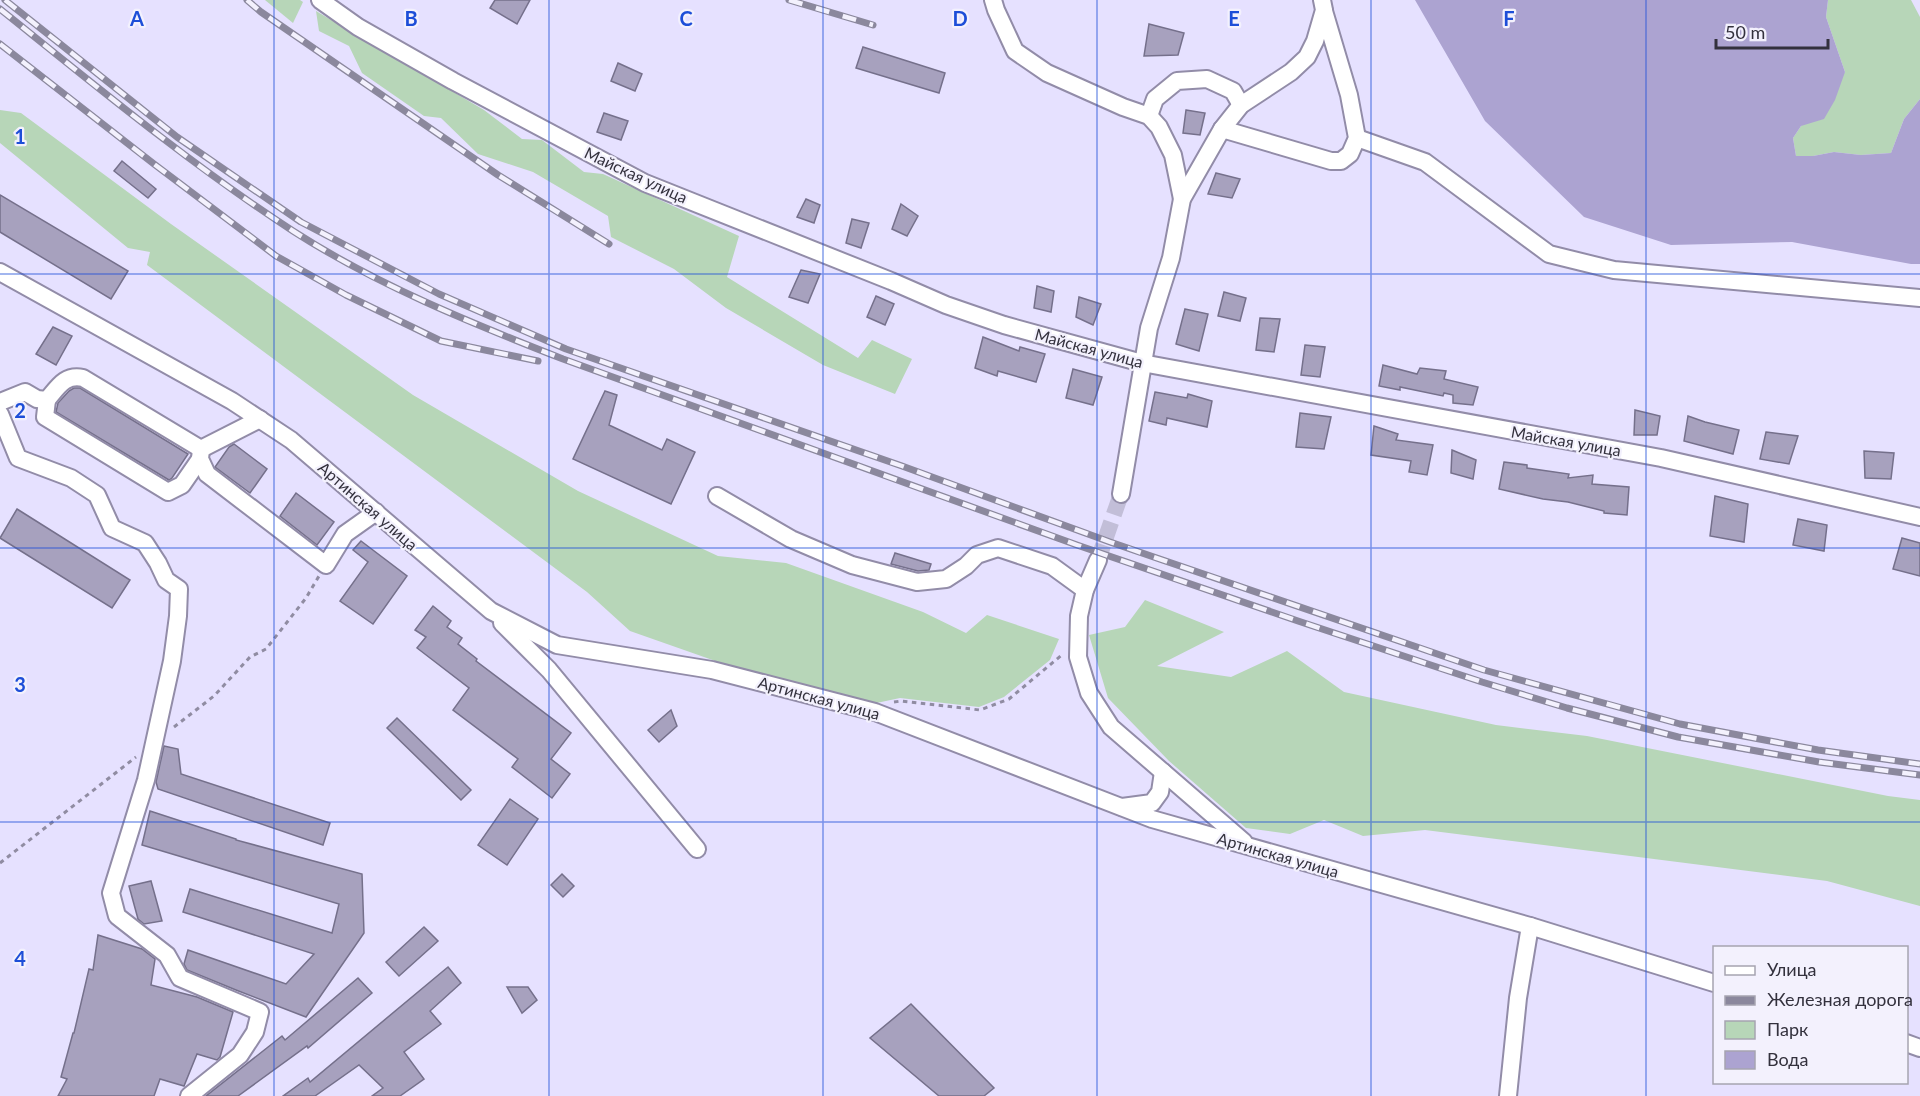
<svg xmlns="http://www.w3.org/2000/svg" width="1920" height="1096" viewBox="0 0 1920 1096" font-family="Lato,sans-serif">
<rect width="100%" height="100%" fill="#e6e1ff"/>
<g fill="#b7d6b8">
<polygon points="265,0 300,0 303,2 293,23"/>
<polygon points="1828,0 1911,0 1920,17 1920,99 1904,119 1891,153 1861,155 1834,152 1813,156 1796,156 1793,138 1801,126 1845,72 1826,17"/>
<polygon points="316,11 484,110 522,139 542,140 584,172 603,174 739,236 727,277 858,358 872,340 912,359 895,394 823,365 726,308 674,269 611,237 608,216 533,172 478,154 441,118 424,116 362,73 349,46 319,31"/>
<polygon points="0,110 21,113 171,224 413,395 578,491 718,556 786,563 923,612 966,633 987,615 1059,639 1050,660 1004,697 979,707 900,698 867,705 741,670 630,631 587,592 147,265 150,252 128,248 0,143"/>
<polygon points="1145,600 1224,632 1157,666 1231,677 1287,651 1344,692 1496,725 1587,736 1888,796 1920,800 1920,906 1827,881 1425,830 1363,836 1324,820 1290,834 1246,828 1169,761 1108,698 1089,635 1125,627"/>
</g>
<polygon fill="#aca3d1" points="1415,0 1828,0 1826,17 1845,72 1835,100 1824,119 1801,126 1793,138 1796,156 1813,156 1834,152 1861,155 1891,153 1904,119 1920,99 1920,264 1911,264 1792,242 1671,245 1584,217 1485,121"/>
<g fill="#a7a1be" stroke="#75708b" stroke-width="1.5">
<polygon points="495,0 530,0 517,24 490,8"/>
<polygon points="1149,24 1184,33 1178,55 1144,56"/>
<polygon points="863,47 945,73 939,93 856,68"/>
<polygon points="618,63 642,74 635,91 611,81"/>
<polygon points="1186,110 1205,113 1200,135 1183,133"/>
<polygon points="604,113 628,121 621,140 597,132"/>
<polygon points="122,161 156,189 148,198 114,171"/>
<polygon points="1216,173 1240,179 1232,198 1208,194"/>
<polygon points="0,195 128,271 111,299 0,232"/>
<polygon points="806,199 820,205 814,223 797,217"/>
<polygon points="901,204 918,216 907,236 892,229"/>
<polygon points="852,219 869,223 861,248 846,243"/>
<polygon points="801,270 820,274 808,303 789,297"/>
<polygon points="1037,286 1054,291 1051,312 1034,308"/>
<polygon points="1224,292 1246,298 1240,321 1218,316"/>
<polygon points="876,296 894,304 885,325 867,317"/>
<polygon points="1079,297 1101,304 1093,325 1076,317"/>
<polygon points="1185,309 1208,314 1199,351 1176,344"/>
<polygon points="1260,318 1280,319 1274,352 1256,350"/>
<polygon points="53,327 72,336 56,365 36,354"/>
<polygon points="983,337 1019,351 1020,347 1045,354 1036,382 998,371 997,376 975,368"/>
<polygon points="1305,345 1325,347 1320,377 1301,375"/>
<polygon points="1383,365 1417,374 1420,368 1446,371 1444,379 1478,387 1473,405 1453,403 1453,395 1444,393 1443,396 1400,387 1400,390 1379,386"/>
<polygon points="1073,369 1102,377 1093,405 1066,398"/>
<polygon points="74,388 80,388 188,454 172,478 169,480 56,412 58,403 69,391"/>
<polygon points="605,391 617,395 609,425 662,450 667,439 695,452 671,504 573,459"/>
<polygon points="1155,392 1187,398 1188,394 1212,401 1207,427 1167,418 1166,425 1149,421"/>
<polygon points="1635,410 1660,416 1657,435 1634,435"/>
<polygon points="1300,413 1331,417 1324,449 1296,447"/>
<polygon points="1688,416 1705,422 1739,430 1733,454 1684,441"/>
<polygon points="1374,426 1398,434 1396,440 1433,445 1427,475 1409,472 1411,461 1371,455"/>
<polygon points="1766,432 1798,436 1789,464 1760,459"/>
<polygon points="234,444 267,469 250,493 215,467 229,447"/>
<polygon points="1452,450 1476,460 1473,479 1451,473"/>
<polygon points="1864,451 1894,453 1891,479 1865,478"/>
<polygon points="1504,462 1527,465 1527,468 1569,474 1568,478 1593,475 1592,484 1629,487 1627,515 1604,513 1604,511 1568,502 1543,499 1499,489"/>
<polygon points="296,493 334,522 317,545 280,516"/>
<polygon points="1715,496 1748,504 1744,542 1710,536"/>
<polygon points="17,509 130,580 112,608 0,538"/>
<polygon points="1798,519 1827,525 1824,551 1793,545"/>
<polygon points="1902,538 1920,543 1920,576 1893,569"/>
<polygon points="361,541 407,576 373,624 340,601 368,562 353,550"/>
<polygon points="895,553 931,564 929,570 918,571 891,564"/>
<polygon points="433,606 451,621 447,627 462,638 458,644 477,659 476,661 571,733 551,759 570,774 552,798 512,767 518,759 453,710 469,688 417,648 426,637 415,630"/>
<polygon points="671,710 677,726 659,742 648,730"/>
<polygon points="397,718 471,790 461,800 387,728"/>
<polygon points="164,746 178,749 181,774 330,823 323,845 158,789 156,782"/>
<polygon points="510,799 538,819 507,865 478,845"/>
<polygon points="150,811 236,839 236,840 362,874 364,933 306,1017 236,990 187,970 184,964 188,950 286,984 314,954 183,912 190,889 332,933 339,904 142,845"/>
<polygon points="562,874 574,886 563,897 551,885"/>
<polygon points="151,881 162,921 144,924 138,919 129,886"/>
<polygon points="424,927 438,941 399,976 386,962"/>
<polygon points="98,935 142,949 155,959 151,985 197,997 233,1012 220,1057 217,1060 197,1054 184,1086 160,1079 154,1096 58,1096 67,1079 61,1077 73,1033 74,1033 89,969 93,970"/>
<polygon points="448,967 461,983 430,1011 441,1024 404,1052 424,1079 400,1096 372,1096 383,1088 359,1065 315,1096 283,1096 308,1078 310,1082"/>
<polygon points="358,978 372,993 308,1048 307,1046 238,1096 206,1096 282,1036 285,1040"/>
<polygon points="507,987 528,987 537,1000 522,1013"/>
<polygon points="911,1004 994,1088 984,1096 939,1096 870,1038"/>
</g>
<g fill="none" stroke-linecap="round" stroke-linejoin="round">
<polyline stroke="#c2bed8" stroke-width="16" stroke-dasharray="16 8" stroke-linecap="butt" points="1098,560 1121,494"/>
<defs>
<g id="minor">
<polyline points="320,0 358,27 453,81 645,183 891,281 946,305 1004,325 1142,363 1661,458 1920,517"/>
<polyline points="993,0 996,10 1015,51 1047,73 1123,107 1149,116 1159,127 1173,155 1182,199"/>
<polyline points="1149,116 1155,99 1177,81 1207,79 1233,91 1241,105"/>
<polyline points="1222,129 1331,161 1341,161 1350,154 1357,138 1349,95 1324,11"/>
<polyline points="1357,138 1425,162 1549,254 1614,270 1920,298"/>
<polyline points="0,272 232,401 291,440 491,611 557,645 712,670 875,712 1152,819 1530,926 1714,983"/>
<polyline points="47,400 45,417 168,492 182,485 200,459"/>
<path d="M0,402L25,392L37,399L47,400C58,387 65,374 83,378L201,449L260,419"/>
<polyline points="0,414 18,458 71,478 97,495 112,528 145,543 158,563 166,580 179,589 178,616 172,661 146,780 111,893 117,916 167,955 180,978 260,1012 255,1032 240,1055 189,1096"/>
<polyline points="201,449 200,459 207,474 326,565 345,534 376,512"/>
<polyline points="1121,494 1149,328 1171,258 1182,199 1222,129 1241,105 1291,72 1307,57 1315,41 1324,10 1322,0"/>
<polyline points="717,496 791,539 852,565 917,582 946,579 966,566 977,555 998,548 1052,566 1085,590"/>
<polyline points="1098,560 1085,590 1079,616 1078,657 1089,693 1111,727 1244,842"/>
<polyline points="502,623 549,670 697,849"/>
<polyline points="1122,807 1152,803 1160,792 1163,772"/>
<polyline points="1906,1043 1920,1048"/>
<polyline points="1508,1096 1518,998 1530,926"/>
</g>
</defs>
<use href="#minor" stroke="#928ca8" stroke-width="20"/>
<g stroke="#908ca2" stroke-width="3" stroke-dasharray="4.5 4.5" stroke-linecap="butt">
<polyline points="894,702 901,701 980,710 1009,699 1063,654"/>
<polyline points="174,727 214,696 250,657 266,649 306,598 319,576"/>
<polyline points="0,863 136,757"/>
</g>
<use href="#minor" stroke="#fff" stroke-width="16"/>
<defs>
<g id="rail">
<polyline points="5,0 177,137 301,222 439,294 566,349 902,466 1110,542 1484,670 1680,724 1818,750 1920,764"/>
<polyline points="247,0 261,12 498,175 609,244"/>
<polyline points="789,0 873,25"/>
<path d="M0,9C96,86 190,164 293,231C377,285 471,323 563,359L1077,545L1298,621L1482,682L1567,708L1678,737L1819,762L1920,775"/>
<polyline points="0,44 154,164 276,256 346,295 441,341 538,361"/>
</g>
</defs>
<use href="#rail" stroke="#8b889d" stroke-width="7"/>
<use href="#rail" stroke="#f3f1fd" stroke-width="4.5" stroke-dasharray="14" stroke-linecap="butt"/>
</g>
<path fill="none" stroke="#1d4ed8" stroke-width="1.5" stroke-opacity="0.55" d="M274,0V1096M549,0V1096M823,0V1096M1097,0V1096M1371,0V1096M1646,0V1096M0,274H1920M0,548H1920M0,822H1920"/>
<g text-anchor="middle" stroke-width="4.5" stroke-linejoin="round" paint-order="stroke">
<g font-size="16" fill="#33313d" stroke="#f3f1fd">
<text transform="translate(636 175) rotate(25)" y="6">Майская улица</text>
<text transform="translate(1089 348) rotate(15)" y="6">Майская улица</text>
<text transform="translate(1566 441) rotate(10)" y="6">Майская улица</text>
<text transform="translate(368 506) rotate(41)" y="6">Артинская улица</text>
<text transform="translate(819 698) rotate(15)" y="6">Артинская улица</text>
<text transform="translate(1278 855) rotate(16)" y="6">Артинская улица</text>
</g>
</g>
<g font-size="20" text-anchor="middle" font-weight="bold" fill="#1d4ed8" stroke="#f3f1fd" stroke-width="4.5" stroke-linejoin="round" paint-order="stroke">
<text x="137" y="26">A</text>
<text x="411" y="26">B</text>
<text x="686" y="26">C</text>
<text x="960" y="26">D</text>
<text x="1234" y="26">E</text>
<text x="1509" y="26">F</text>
<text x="20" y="144">1</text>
<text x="20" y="418">2</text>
<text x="20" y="692">3</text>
<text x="20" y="966">4</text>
</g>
<rect x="1713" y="946" width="195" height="138" fill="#f3f1fd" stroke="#a6a4b0" stroke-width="1.5"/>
<rect x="1725" y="966" width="30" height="9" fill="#ffffff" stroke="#a6a4b0" stroke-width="1.5"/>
<text x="1767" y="976" font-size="18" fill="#33313d">Улица</text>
<rect x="1725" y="996" width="30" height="9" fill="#8b889d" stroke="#a6a4b0" stroke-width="1.5"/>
<text x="1767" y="1006" font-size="18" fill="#33313d">Железная дорога</text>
<rect x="1725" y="1021" width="30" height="18" fill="#b7d6b8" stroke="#a6a4b0" stroke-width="1.5"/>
<text x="1767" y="1036" font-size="18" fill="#33313d">Парк</text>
<rect x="1725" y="1051" width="30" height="18" fill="#aca3d1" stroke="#a6a4b0" stroke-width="1.5"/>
<text x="1767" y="1066" font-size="18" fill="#33313d">Вода</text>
<path d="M1716 39v9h112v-9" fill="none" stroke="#33313d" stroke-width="3"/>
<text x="1725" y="39" font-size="18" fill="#33313d" stroke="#f3f1fd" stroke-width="4.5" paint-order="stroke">50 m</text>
</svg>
